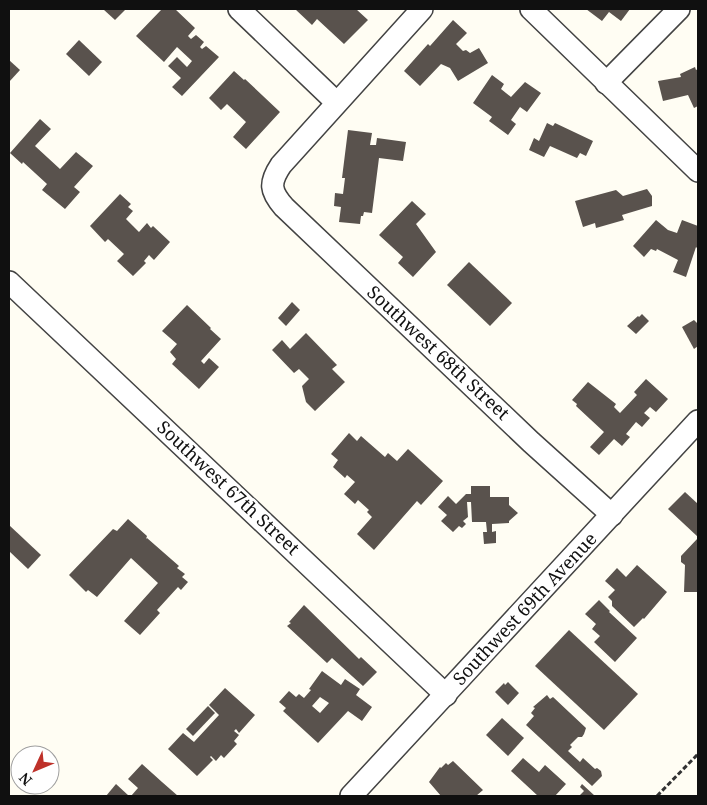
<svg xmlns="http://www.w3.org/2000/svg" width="707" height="805" viewBox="0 0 707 805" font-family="'Noto Serif',serif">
<rect width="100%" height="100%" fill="#fffdf3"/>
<g fill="#59524d" fill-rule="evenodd">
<polygon points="103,9 126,9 115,20"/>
<polygon points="162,9 175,9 195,28 188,36 191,39 196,35 204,42 200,47 202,49 206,46 219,57 182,96 172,87 181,78 168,66 177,57 187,67 192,61 177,47 164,62 136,36"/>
<polygon points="295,9 356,9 368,20 344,44 317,19 312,25"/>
<polygon points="586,9 630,9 621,21 609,12 602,21"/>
<polygon points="453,20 467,33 456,44 463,51 466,50 470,53 479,48 488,63 458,81 450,68 441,64 420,86 404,71 428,44 430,46"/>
<polygon points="79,40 102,62 89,76 66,54"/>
<polygon points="9,60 20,70 9,82"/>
<polygon points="695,67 696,70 698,69 698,106 694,108 688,95 663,101 658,81 681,77 680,74"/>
<polygon points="234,71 244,80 245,79 280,112 246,149 233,137 246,122 227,104 221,110 209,98"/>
<polygon points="492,75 504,84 501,89 511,97 525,82 541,93 527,112 520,107 511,120 516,124 508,135 489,121 492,117 473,103"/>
<polygon points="40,119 51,129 35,146 60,169 76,152 93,166 74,187 80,192 65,209 42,190 47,184 23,162 22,164 10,153"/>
<polygon points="547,123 553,126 555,123 593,141 586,156 580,153 577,158 550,146 544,157 529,150 534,138 539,141"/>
<polygon points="348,130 372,133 370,145 376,145 377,138 406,142 403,161 379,158 372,213 364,212 363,216 361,216 360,224 339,222 341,207 334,206 335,193 343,194 345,178 342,178"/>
<polygon points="647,189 652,196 652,206 622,215 624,220 596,228 595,223 583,227 575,201 616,190 623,196"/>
<polygon points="120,194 131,204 128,207 133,211 126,219 139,232 147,223 151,228 153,226 170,242 154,260 149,255 144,261 146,263 133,276 117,261 124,254 108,239 105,242 90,226"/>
<polygon points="412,201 426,214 416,224 436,252 413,277 398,263 403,257 379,235"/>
<polygon points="656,220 668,230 677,233 682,220 698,226 698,249 696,247 686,277 673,272 678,260 657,249 656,251 651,249 644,257 633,246"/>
<polygon points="469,262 512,303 490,326 447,285"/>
<polygon points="292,302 300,310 286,326 278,318"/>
<polygon points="187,305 211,328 210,329 221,339 201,361 204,364 209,358 219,367 199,389 172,364 176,359 170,352 177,344 162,331"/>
<polygon points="642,314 649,321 636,334 627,326 638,316 639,317"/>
<polygon points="694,320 698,324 698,346 694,349 682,327"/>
<polygon points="306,333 337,365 332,369 345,382 315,411 306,402 302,386 309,379 299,369 294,373 272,350 282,340 290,349"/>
<polygon points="646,379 668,399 656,412 650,407 644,413 650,418 642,427 636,422 626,434 630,437 622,446 614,439 599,455 590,447 604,432 576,406 577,404 572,400 588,382 616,404 614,407 620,413 637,395 634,392"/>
<polygon points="349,433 357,441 361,436 385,457 388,453 397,461 408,449 443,481 421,505 417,501 374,550 357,534 372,517 367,512 369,510 358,500 355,504 344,494 355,482 347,475 345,478 333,467 338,460 331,454"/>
<polygon points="471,486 490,486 490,497 509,497 509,505 518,513 509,521 509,523 492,524 492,532 496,531 496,543 484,544 483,532 487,532 486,522 472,522 471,502 467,502 468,517 463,521 466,524 462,528 459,526 453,532 441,521 447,515 438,507 448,496 456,504 466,494 471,494"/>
<polygon points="685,492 698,504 698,537 668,509"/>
<polygon points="128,519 147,536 146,539 147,538 179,566 177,568 185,574 182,577 188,582 181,590 178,587 157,610 160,613 140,635 124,621 158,583 131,558 97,597 88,590 86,592 69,575 113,529 117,531"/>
<polygon points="9,525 41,555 28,569 9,551"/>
<polygon points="698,538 698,592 684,592 685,565 681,562 681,556"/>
<polygon points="637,565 667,592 644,619 643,618 634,627 612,606 612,601 608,597 615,590 605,581 617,568 626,577"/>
<polygon points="599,600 610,611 609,612 637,638 615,662 594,642 600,636 592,629 596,624 585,614"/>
<polygon points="304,605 359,659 361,657 377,672 363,686 332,658 327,663 287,626 291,623 289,622"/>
<polygon points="569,630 638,694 604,730 535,666"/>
<path d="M322,671L341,685L345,679L360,689L356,695L372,707L362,721L348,711L318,743L283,711L286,708L279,702L289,691L296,697L299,694L304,698L311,690L309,689ZM320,697L329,703L320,713L312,706Z"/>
<polygon points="508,682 519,693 508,705 495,692 504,683 505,685"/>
<polygon points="225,688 255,715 239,733 236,729 234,731 239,735 234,741 237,744 224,758 221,755 216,761 211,756 210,757 213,760 197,776 168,749 183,733 194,742 219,715 209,705"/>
<polygon points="547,695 550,699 553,697 586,728 584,734 582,737 578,737 570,745 572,747 568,751 580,762 583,758 595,769 597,768 601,771 602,776 592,786 526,725 534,716 531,713 535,708 533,707"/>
<polygon points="208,706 215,713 193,736 186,729"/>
<polygon points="502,718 524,738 508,756 486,735"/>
<polygon points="523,758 539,772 545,765 566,784 555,796 538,796 511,771"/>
<polygon points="453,761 483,790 476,796 441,796 429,782 440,767 441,768 446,763 448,765"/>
<polygon points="142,764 162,782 178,796 131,796 138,788 128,779"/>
<polygon points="116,784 129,796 106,796"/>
<polygon points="582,784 595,796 579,796 584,791 580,787"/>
</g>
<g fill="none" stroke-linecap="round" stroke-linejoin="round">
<defs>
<g id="minor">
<polyline points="239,9 336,102"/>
<path d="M422,9L281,165C269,183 270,191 284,207L531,442L612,515"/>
<polyline points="531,9 698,171"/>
<polyline points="606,83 679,9"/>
<polyline points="9,282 446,695"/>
<polyline points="351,796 698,421"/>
</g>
</defs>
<use href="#minor" stroke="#434343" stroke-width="24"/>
<polyline stroke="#323232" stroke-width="3" stroke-dasharray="5 2.5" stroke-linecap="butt" points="657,796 698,754"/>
<use href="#minor" stroke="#fff" stroke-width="21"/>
</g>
<g text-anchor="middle" stroke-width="5" stroke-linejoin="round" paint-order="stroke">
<g font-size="18" fill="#101010" stroke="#fff">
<text transform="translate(438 353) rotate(43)" y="6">Southwest 68th Street</text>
<text transform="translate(228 488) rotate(43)" y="6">Southwest 67th Street</text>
<text transform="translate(525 609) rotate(-47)" y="6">Southwest 69th Avenue</text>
</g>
</g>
<rect width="707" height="805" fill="none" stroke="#101010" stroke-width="20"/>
<g transform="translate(35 770) rotate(226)"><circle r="24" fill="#ffffff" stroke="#9f9f9f"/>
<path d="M0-4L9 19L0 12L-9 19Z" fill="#be312a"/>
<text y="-8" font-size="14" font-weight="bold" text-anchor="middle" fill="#101010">N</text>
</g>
</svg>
